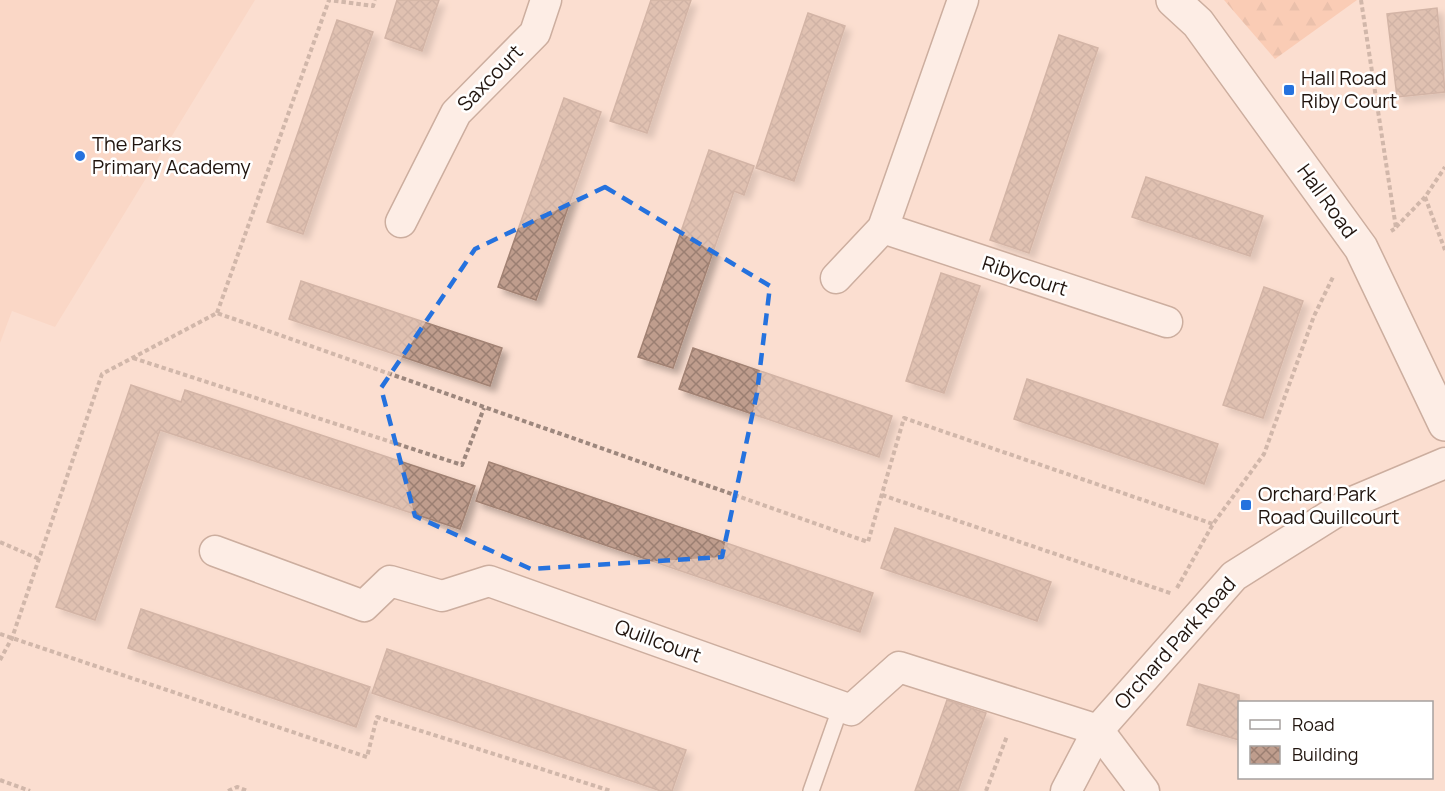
<svg xmlns="http://www.w3.org/2000/svg" width="1445" height="791" viewBox="0 0 1445 791" font-family="Manrope,sans-serif">
<defs>
<pattern id="forest-firs" width="22" height="20" patternUnits="userSpaceOnUse" patternTransform="scale(1.5)"><rect width="22" height="20" fill="#f9b595"/><path d="M5 1l3.5 6h-7zM16 11l3.5 6h-7z" fill="#d59b7f"/></pattern>
<pattern id="building-cross-hatch" width="8" height="8" patternUnits="userSpaceOnUse" patternTransform="scale(1.5)"><rect width="8" height="8" fill="#bf9d8d"/><path d="M0 0l8 8M0 8l8-8" fill="none" stroke="#9b7f72"/></pattern>
<filter id="shadow"><feDropShadow dx="5.5" dy="5.5" stdDeviation="3" flood-color="#0004"/></filter>
</defs>
<rect width="100%" height="100%" fill="#fbded0"/>
<polygon fill="#f9ceba" points="0,0 255,0 55,327 12,311 0,343"/>
<polygon fill="url(#forest-firs)" points="1224,0 1357,0 1275,59"/>
<g fill="url(#building-cross-hatch)" stroke="#a28273" stroke-width="1.5" filter="url(#shadow)">
<polygon points="397,0 439,0 422,51 385,38"/>
<polygon points="651,0 691,0 647,133 610,121"/>
<polygon points="1437,8 1445,92 1397,97 1387,14"/>
<polygon points="808,13 845,26 794,181 756,168"/>
<polygon points="337,20 373,32 303,234 267,222"/>
<polygon points="1059,35 1098,48 1029,253 990,240"/>
<polygon points="564,98 601,112 536,300 498,287"/>
<polygon points="709,150 754,166 744,195 734,191 673,368 638,357"/>
<polygon points="1146,177 1263,216 1250,256 1132,217"/>
<polygon points="941,273 980,286 944,393 906,381"/>
<polygon points="301,281 502,348 490,386 289,319"/>
<polygon points="1264,287 1303,301 1263,418 1223,405"/>
<polygon points="693,348 892,416 879,457 679,389"/>
<polygon points="1027,379 1218,444 1204,484 1014,419"/>
<polygon points="131,385 181,402 185,390 475,486 460,529 160,430 95,620 56,607"/>
<polygon points="489,462 873,593 860,632 476,501"/>
<polygon points="895,528 1051,582 1037,621 881,568"/>
<polygon points="141,609 370,687 356,727 128,648"/>
<polygon points="387,649 686,750 672,791 661,791 372,693"/>
<polygon points="1199,684 1239,695 1239,740 1187,725"/>
<polygon points="947,700 986,713 974,746 958,791 915,791"/>
</g>
<g fill="none" stroke-linecap="round" stroke-linejoin="round">
<defs>
<polyline id="lane" points="811,791 841,706"/>
<g id="street">
<polyline points="401,222 456,113 535,33 546,0"/>
<polyline points="883,228 1167,322"/>
<polyline points="836,278 883,228 963,0"/>
<polyline points="215,551 364,606 390,581 442,596 489,581 851,710 899,667 1098,730"/>
<polyline points="1098,730 1144,791"/>
<polyline points="1066,791 1098,730 1234,576 1350,503 1445,463"/>
</g>
<polyline id="secondary" points="1173,0 1198,23 1361,248 1445,424"/>
</defs>
<use href="#lane" stroke="#937364" stroke-width="18"/>
<use href="#street" stroke="#937364" stroke-width="33"/>
<use href="#secondary" stroke="#937364" stroke-width="36"/>
<g stroke="#9d877d" stroke-width="4" stroke-dasharray="4.5 3" stroke-linecap="butt">
<polyline points="1361,0 1396,228 1391,231"/>
<polyline points="1425,197 1445,250"/>
<polyline points="1396,227 1425,197 1445,167"/>
<polyline points="217,313 329,0 373,6 375,0"/>
<polyline points="133,358 462,465 484,408"/>
<polyline points="882,495 1173,594"/>
<polyline points="0,542 39,559"/>
<polyline points="1177,588 1213,524 1264,454 1314,316 1334,275"/>
<polyline points="0,634 367,757 377,717 611,791"/>
<polyline points="0,660 12,638 102,374 217,313 868,542 904,418 1213,524"/>
<polyline points="0,780 30,791"/>
<polyline points="228,791 237,787 248,791"/>
<polyline points="986,791 1007,736"/>
</g>
<use href="#lane" stroke="#fff" stroke-width="15"/>
<use href="#street" stroke="#fff" stroke-width="30"/>
<use href="#secondary" stroke="#fff" stroke-width="33"/>
</g>
<path d="M0 0H1445V791H0ZM605,187L770,286L757,393L722,557L531,569L415,516L381,388L475,249Z" fill="#fbded0" fill-opacity=".55" fill-rule="evenodd"/>
<path fill="none" stroke="#2572de" stroke-width="4.5" stroke-dasharray="12 8" stroke-linejoin="round" d="M605,187L770,286L757,393L722,557L531,569L415,516L381,388L475,249Z"/>
<g fill="#2572de" stroke="#fff" stroke-width="2">
<rect x="1283" y="84" width="12" height="12" rx="3"/>
<circle cx="80" cy="156" r="6"/>
<rect x="1240" y="499" width="12" height="12" rx="3"/>
</g>
<g text-anchor="middle" stroke-width="5" stroke-linejoin="round" paint-order="stroke">
<g font-size="20" fill="#21150f" stroke="#fff">
<text transform="translate(490 78) rotate(-46)" y="7">Saxcourt</text>
<text transform="translate(1327 201) rotate(54)" y="7">Hall Road</text>
<text transform="translate(1025 276) rotate(18)" y="7">Ribycourt</text>
<text transform="translate(658 641) rotate(20)" y="7">Quillcourt</text>
<text transform="translate(1175 643) rotate(-48)" y="7">Orchard Park Road</text>
</g>
<g font-size="20" fill="#21150f" stroke="#fff" text-anchor="start">
<text x="1301" y="85">Hall Road<tspan x="1301" dy="23">Riby Court</tspan></text>
<text x="92" y="151">The Parks<tspan x="92" dy="23">Primary Academy</tspan></text>
<text x="1258" y="501">Orchard Park<tspan x="1258" dy="23">Road Quillcourt</tspan></text>
</g>
</g>
<rect x="1238" y="701" width="195" height="78" fill="#ffffff" stroke="#a6a19f" stroke-width="1.5"/>
<rect x="1250" y="720" width="30" height="9" fill="#ffffff" stroke="#a6a19f" stroke-width="1.5"/>
<text x="1292" y="731" font-size="18" fill="#21150f">Road</text>
<rect x="1250" y="746" width="30" height="18" fill="url(#building-cross-hatch)" stroke="#a6a19f" stroke-width="1.5"/>
<text x="1292" y="761" font-size="18" fill="#21150f">Building</text>
</svg>
